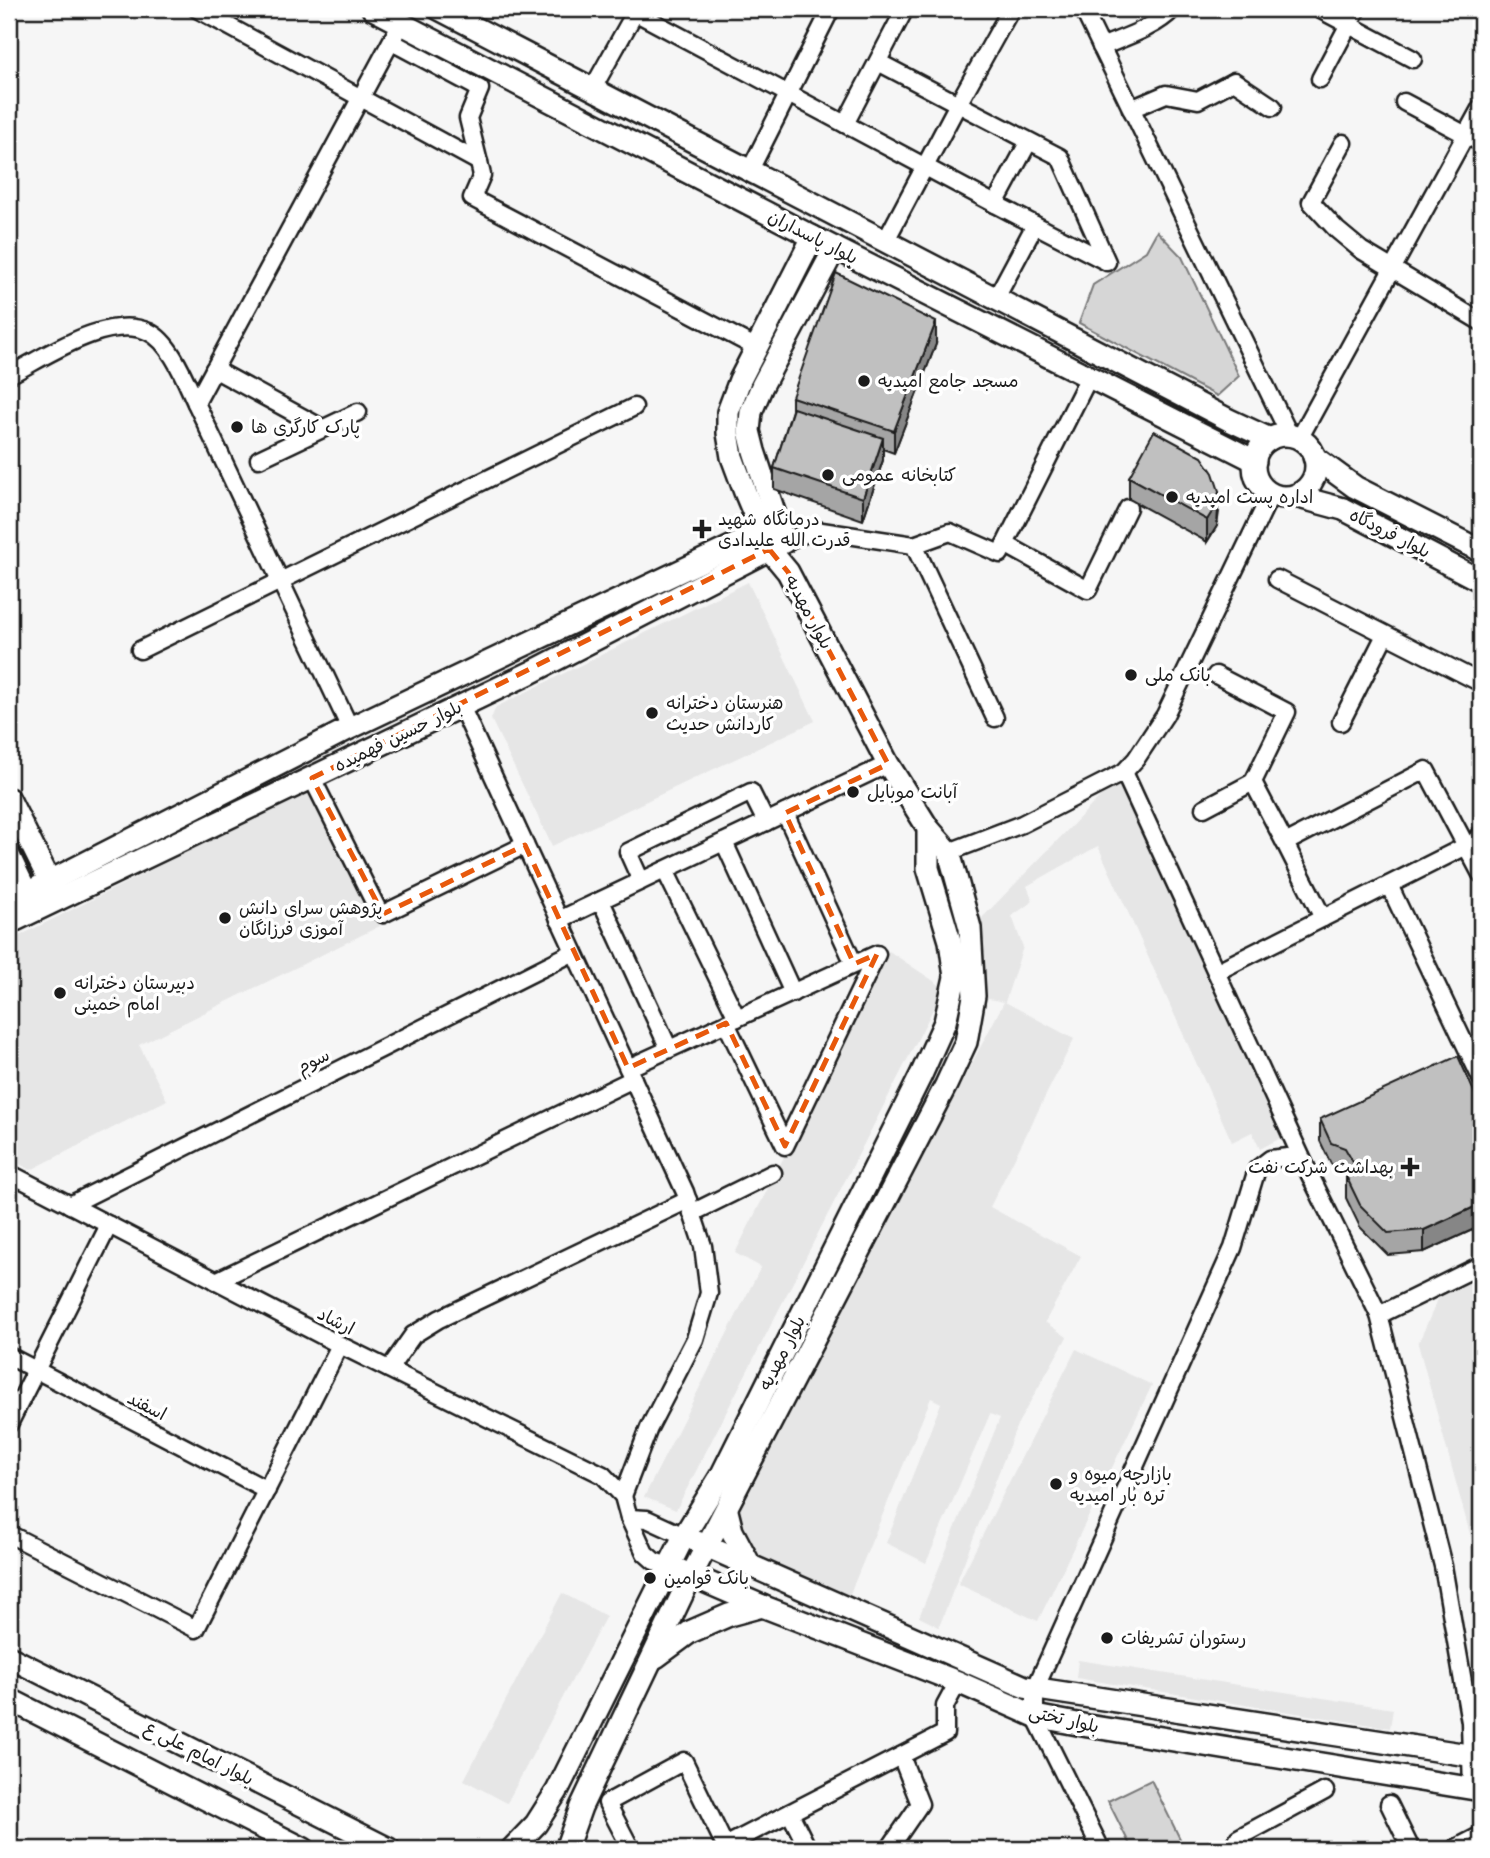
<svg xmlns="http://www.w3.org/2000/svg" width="1490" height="1858" viewBox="0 0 1490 1858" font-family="'Playpen Sans','Playpen Sans Arabic',sans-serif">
<rect width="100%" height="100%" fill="#f6f6f6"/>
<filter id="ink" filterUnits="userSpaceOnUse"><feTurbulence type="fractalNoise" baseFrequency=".0143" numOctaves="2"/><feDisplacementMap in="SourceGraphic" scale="14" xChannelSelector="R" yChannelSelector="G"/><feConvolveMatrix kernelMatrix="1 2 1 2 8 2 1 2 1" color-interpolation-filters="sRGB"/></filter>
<g filter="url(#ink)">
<g fill="#e6e6e6">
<polygon points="748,582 815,721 552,846 491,719 496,707"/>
<polygon points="1124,772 1290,1133 1260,1149 1252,1132 1232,1142 1098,846 1027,886 1033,901 1012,916 1023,947 1005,1002 1074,1039 990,1207 1081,1256 1045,1322 1067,1337 1017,1425 939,1627 919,1617 1000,1418 990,1414 926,1563 886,1543 941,1403 931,1398 849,1596 761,1560 737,1512 1004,1002 974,996 983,960 977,923"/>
<polygon points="313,789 380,926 139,1045 167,1100 31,1170 9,1159 9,941"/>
<polygon points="889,951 944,988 676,1510 644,1497 761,1267 735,1253"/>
<polygon points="1481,1272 1481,1574 1418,1344 1442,1290"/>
<polygon points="1076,1349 1152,1385 1038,1621 958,1584"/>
<polygon points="562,1593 606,1616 507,1803 464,1780"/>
<polygon points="1078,1660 1393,1709 1390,1728 1076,1678"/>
</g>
<g fill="#d6d6d6" stroke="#797979" stroke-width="2">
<polygon points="1157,231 1182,257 1239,376 1217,396 1079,323 1093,285 1146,251"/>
<polygon points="1151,1780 1185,1849 1132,1849 1108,1801"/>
</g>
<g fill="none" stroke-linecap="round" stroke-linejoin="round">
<defs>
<g id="street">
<polyline points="197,9 479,162"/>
<polyline points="629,9 995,204"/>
<polyline points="1083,9 1290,436"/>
<polyline points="1319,9 1413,59"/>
<polyline points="392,42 480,89 468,118 482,175 472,198 757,348"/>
<path d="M1101,47C1125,37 1155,28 1173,9"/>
<polyline points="878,62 958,104 1011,9"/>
<polyline points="1320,79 1357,9"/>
<polyline points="593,88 637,9"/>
<polyline points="1404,102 1481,143"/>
<polyline points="1131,109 1166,94 1198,100 1234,81 1273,107"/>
<polyline points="845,124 905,9"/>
<polyline points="1343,143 1311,202 1337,230 1361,250 1481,322"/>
<polyline points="750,170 831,9"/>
<polyline points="886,240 958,104 1060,157 1107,262 995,204 1029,141"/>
<polyline points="996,298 1035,225"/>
<polyline points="214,369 322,428"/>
<path d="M9,375C45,357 108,313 149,332C171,342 186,382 196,403L401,23"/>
<polyline points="196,403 350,728"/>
<polyline points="1299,439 1481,107"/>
<polyline points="259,459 358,412"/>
<polyline points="784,542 815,530 914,545 995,718"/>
<polyline points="1005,544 1088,590 1128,508"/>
<polyline points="914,545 950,532 1000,554 1089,377"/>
<polyline points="1277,579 1481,683"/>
<polyline points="140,650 634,407"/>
<polyline points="1216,675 1287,712 1253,782 1285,843"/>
<polyline points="461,706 685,1192 703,1246 709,1293 695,1339 649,1428 623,1496"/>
<polyline points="1341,722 1385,635"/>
<polyline points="1124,772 1305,1165 1379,1315 1443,1566 1470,1722 1472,1789"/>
<polyline points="312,778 378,910 383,914 525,845"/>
<polyline points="1204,808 1253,782"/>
<polyline points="785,813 854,964"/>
<polyline points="724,842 793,993"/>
<polyline points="949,852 1022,824 1124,772 1136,759 1165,715 1271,494"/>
<polyline points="665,870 737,1018"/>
<polyline points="641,881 628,852 751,792 766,822"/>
<polyline points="1389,885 1481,1078"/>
<polyline points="601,901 669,1049"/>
<polyline points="1323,918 1285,843 1426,770 1481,874"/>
<polyline points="559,920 888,764"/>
<polyline points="1216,972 1478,840 1481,834"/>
<polyline points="628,1068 877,954 785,1146 726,1023"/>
<polyline points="9,1173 340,1345 603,1475 623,1496 629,1518 645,1553 654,1561 669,1566"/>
<polyline points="70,1205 574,952"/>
<polyline points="692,1213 773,1173"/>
<polyline points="216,1281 633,1079"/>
<polyline points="1379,1315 1481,1265"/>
<polyline points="9,1356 267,1490"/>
<polyline points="389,1369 413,1335 439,1319 688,1200"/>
<polyline points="9,1424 109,1225"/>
<polyline points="629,1518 647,1519 684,1536"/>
<polyline points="9,1534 196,1629 340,1345"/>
<polyline points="1389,1804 1411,1849"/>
<polyline points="790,1813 808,1849"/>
<polyline points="631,1849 607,1803 684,1761 725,1846 945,1733 945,1706 958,1682"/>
<polyline points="889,1849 920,1804 901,1756"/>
<polyline points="1101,1849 1035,1716 1035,1689 1233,1248 1257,1169 1270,1159 1288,1157 1305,1165"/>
<polyline points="1244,1849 1238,1838 1325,1791"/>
<polyline points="1454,1849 1481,1835"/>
</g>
<g id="secondary">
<polyline points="373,9 813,237 1255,461"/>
<polyline points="439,9 1229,420 1270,439"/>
<circle cx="1285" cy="466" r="31"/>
<polyline points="1314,457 1355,487 1481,551"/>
<polyline points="1295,496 1343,509 1481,581"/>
<polyline points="783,539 754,451 749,431 751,412 762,386 835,248"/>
<polyline points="9,799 56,894"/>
<polyline points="9,856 32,904"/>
<polyline points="9,902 350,728 777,525"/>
<polyline points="9,923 530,673 784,542"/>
<polyline points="727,1511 732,1531 751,1567"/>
<polyline points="697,1542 1025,1687 1481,1757"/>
<polyline points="681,1571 762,1606 958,1682 1035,1716 1088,1726 1481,1790"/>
<polyline points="9,1657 389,1849"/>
<polyline points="656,1657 690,1632 729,1615 762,1606"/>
<polyline points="9,1699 304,1849"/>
<polyline points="512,1849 536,1824 557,1791 684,1536 722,1474 921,1075 945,1022 955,977 950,941 928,868 928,828"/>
<polyline points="566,1849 581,1807 691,1576 946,1085 966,1042 974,996 970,928 949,852 928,828 888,764 788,572 769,549 745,492 732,457 728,433 728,412 740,380 813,237"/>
</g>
</defs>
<use href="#street" stroke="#1c1c1c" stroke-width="21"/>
<use href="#secondary" stroke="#1c1c1c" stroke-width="26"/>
<use href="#street" stroke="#fff" stroke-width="16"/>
<use href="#secondary" stroke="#fff" stroke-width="21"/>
</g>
<g fill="#a5a5a5" stroke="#1c1c1c" stroke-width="2">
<polygon points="936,344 894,453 883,449 883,460 863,520 774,489 774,468 792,410 792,397"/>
<polygon points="1129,477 1219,512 1217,526 1207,542 1129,499"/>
<polygon points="1481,1107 1481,1226 1424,1252 1388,1255 1360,1227 1346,1198 1346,1176 1348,1174 1345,1170 1331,1164 1320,1141 1320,1119"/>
</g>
<g fill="#868686" stroke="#1c1c1c" stroke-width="2">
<polygon points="936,322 936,344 894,453 894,431"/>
<polygon points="883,438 883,460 863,520 863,498"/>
<polygon points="1219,491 1217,526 1207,542 1207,520"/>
<polygon points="1481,1204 1481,1226 1424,1252 1424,1230"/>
</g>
<g fill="#c0c0c0" stroke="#1c1c1c" stroke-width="2">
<polygon points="836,273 936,322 894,431 792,397"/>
<polygon points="793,408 883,438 863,498 774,468"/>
<polygon points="1154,431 1202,457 1213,473 1219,491 1217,504 1207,520 1129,477"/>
<polygon points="1458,1056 1481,1107 1481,1204 1424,1230 1388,1233 1360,1205 1346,1176 1354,1164 1345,1148 1331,1143 1320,1119"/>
</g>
</g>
<path fill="none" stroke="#e8590c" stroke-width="5" stroke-dasharray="14 9" stroke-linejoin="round" d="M769,549L788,572L888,764L785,813L854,964L877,954L785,1146L726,1023L628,1068L525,845L383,914L312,778Z"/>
<g fill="#1c1c1c" stroke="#fff" stroke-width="2.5">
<circle cx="864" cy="381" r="7"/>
<circle cx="237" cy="427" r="7"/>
<circle cx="828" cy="475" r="7"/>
<circle cx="1172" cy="497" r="7"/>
<path d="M698.5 518.5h7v7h7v7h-7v7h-7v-7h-7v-7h7z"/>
<circle cx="1131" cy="675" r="7"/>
<circle cx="652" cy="713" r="7"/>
<circle cx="853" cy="792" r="7"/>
<circle cx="225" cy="918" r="7"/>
<circle cx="60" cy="993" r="7"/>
<path d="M1406.5 1156.5h7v7h7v7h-7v7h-7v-7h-7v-7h7z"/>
<circle cx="1056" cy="1484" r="7"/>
<circle cx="650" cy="1578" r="7"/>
<circle cx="1107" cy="1638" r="7"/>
</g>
<g text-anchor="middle" stroke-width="7" stroke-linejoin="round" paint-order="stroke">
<g font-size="18" fill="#1c1c1c" stroke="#fff">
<text transform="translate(813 237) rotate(27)" y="6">بلوار پاسداران</text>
<text transform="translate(1390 533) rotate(27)" y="6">بلوار فرودگاه</text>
<text transform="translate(809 612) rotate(62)" y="6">بلوار مهدیه</text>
<text transform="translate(398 736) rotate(-26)" y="6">بلوار حسین فهمیده</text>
<text transform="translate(313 1061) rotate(-27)" y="6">سوم</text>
<text transform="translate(336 1321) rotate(27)" y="6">ارشاد</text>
<text transform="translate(782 1353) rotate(-63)" y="6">بلوار مهدیه</text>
<text transform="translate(147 1406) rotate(27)" y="6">اسفند</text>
<text transform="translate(1064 1719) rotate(13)" y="6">بلوار تختی</text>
<text transform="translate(199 1753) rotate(27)" y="6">بلوار امام علی ع</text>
</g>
<g font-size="18" fill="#1c1c1c" stroke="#fff" text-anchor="start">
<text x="878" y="387">مسجد جامع امیدیه</text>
<text x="251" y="433">پارک کارگری ها</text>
<text x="842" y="481">کتابخانه عمومی</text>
<text x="1186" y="503">اداره پست امیدیه</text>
<text x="718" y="525">درمانگاه شهید<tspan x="718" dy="21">قدرت الله علیدادی</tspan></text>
<text x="1145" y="681">بانک ملی</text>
<text x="666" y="709">هنرستان دخترانه<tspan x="666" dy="21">کاردانش حدیث</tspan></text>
<text x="867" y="798">آبانت موبایل</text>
<text x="239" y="914">پژوهش سرای دانش<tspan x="239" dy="21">آموزی فرزانگان</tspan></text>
<text x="74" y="989">دبیرستان دخترانه<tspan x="74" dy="21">امام خمینی</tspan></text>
<text x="1394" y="1173" text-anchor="end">بهداشت شرکت نفت</text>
<text x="1070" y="1480">بازارچه میوه و<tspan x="1070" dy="21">تره بار امیدیه</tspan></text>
<text x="664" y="1584">بانک قوامین</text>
<text x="1121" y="1644">رستوران تشریفات</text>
</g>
</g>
<rect width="1490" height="1858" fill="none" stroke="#fff" stroke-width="35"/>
<rect x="18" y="18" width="1455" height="1823" fill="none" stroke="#1c1c1c" stroke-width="2.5" filter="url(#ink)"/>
</svg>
